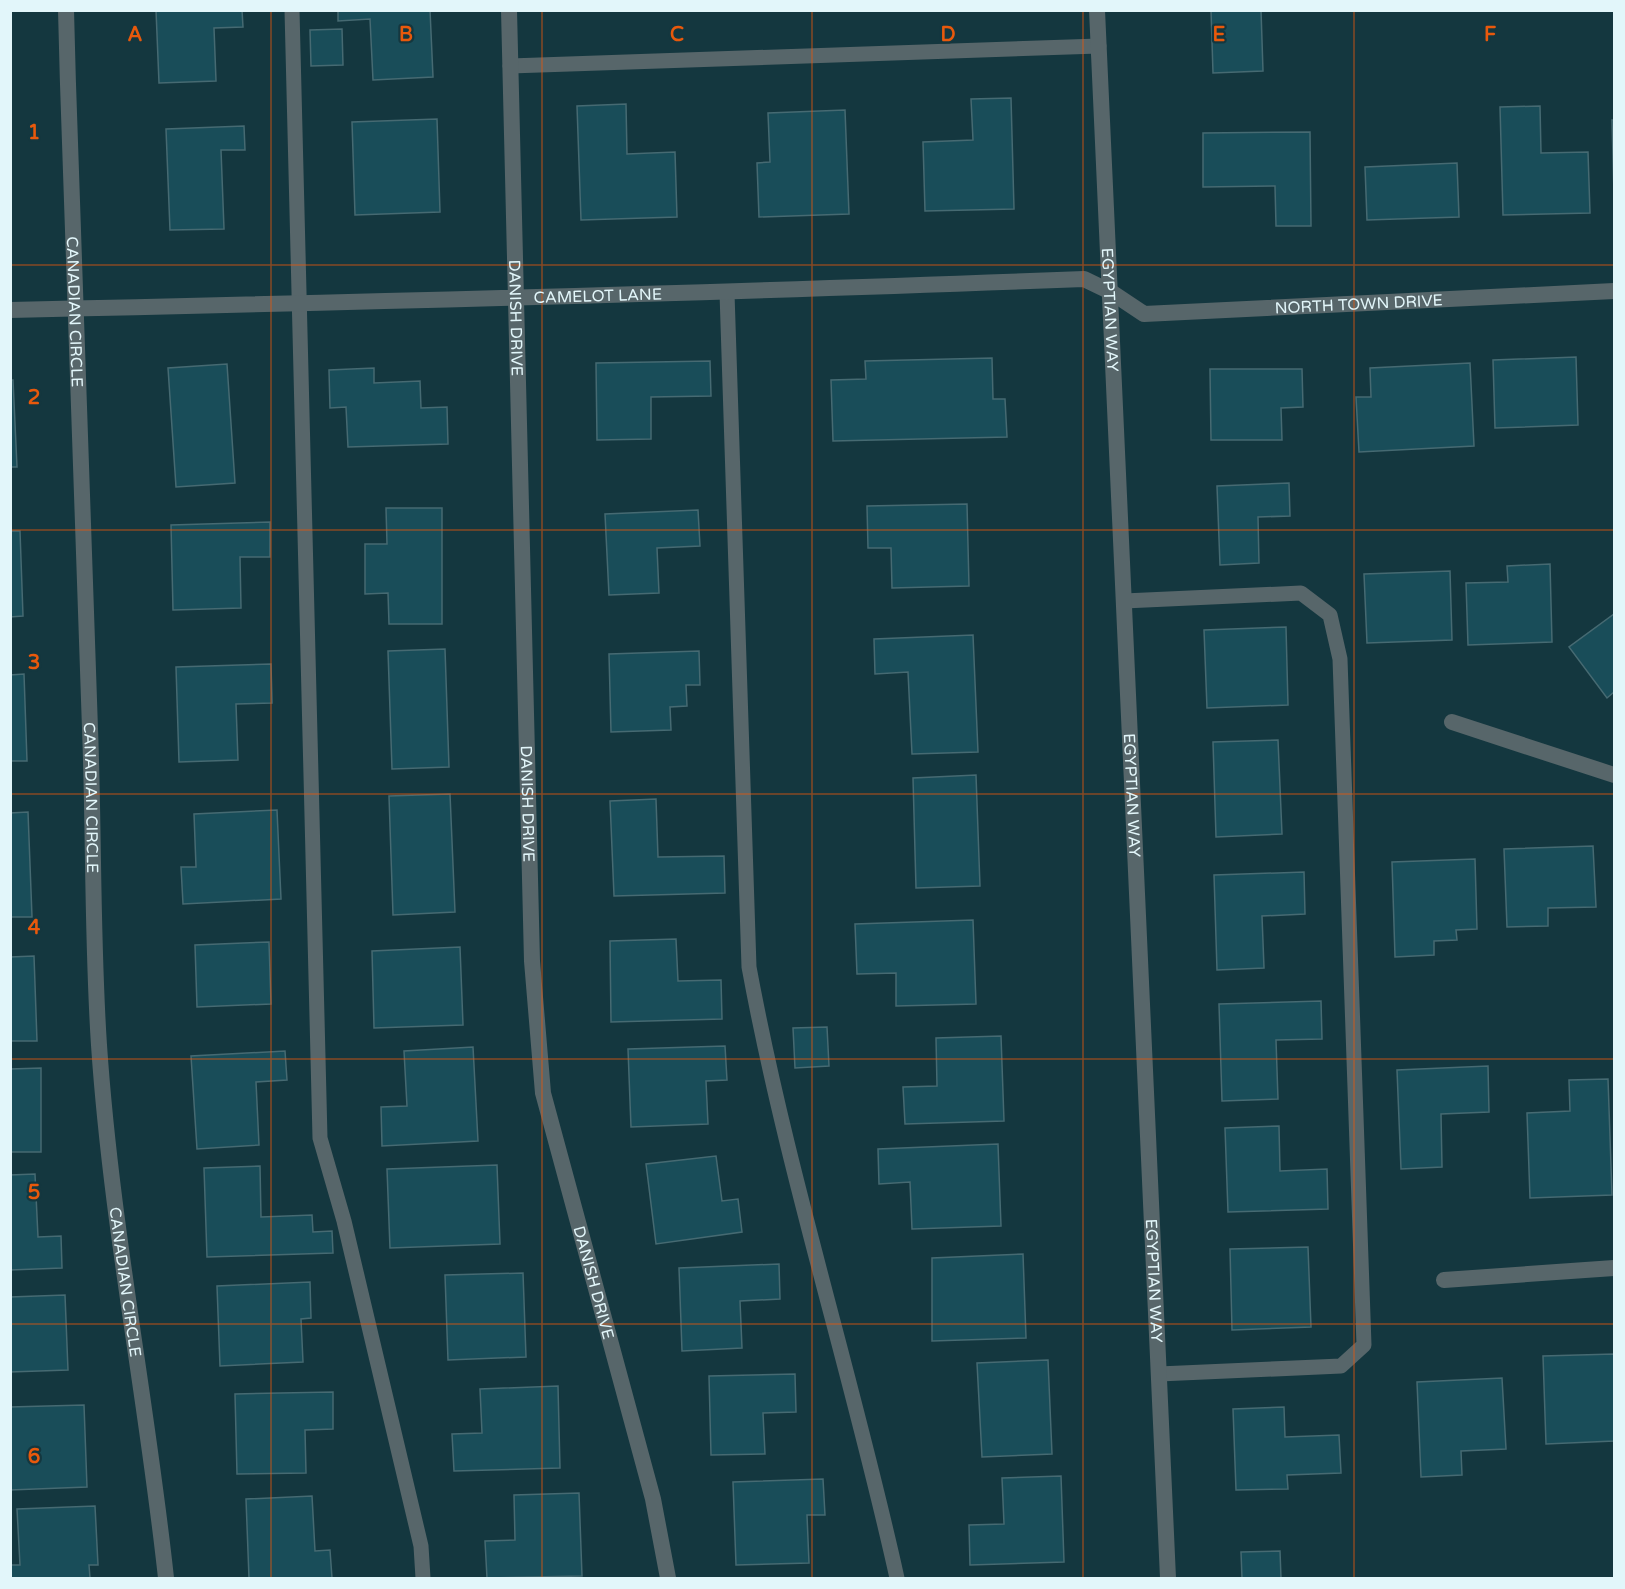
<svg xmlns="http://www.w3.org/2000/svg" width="1625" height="1589" viewBox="0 0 1625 1589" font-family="'Varela Round',sans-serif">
<rect width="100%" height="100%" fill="#14373f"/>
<g fill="#194d59" stroke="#466a72" stroke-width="1.5">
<polygon points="156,10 242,10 243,27 214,28 216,81 159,83"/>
<polygon points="338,10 430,10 433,77 373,80 370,19 338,21"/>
<polygon points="1211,10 1261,10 1263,71 1213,73"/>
<polygon points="342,29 343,65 311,66 310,30"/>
<polygon points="1011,98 1014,209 925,211 923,142 973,140 971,99"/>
<polygon points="626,104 627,154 675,152 677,217 581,220 577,106"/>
<polygon points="1540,106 1541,153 1588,152 1590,213 1503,215 1500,107"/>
<polygon points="845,110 849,214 759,217 757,163 770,162 768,113"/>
<polygon points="437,119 440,212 355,215 352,122"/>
<polygon points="1612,120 1614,120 1614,194"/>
<polygon points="244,126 245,150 221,150 224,229 170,230 166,129"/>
<polygon points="1310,132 1311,226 1276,226 1275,186 1203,187 1203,133"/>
<polygon points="1457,163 1459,217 1367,220 1365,167"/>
<polygon points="1576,357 1578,425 1495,428 1493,360"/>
<polygon points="992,358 993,399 1005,399 1007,437 833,441 831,380 866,379 865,361"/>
<polygon points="710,361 711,396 651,397 651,439 597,440 596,363"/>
<polygon points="1470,363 1474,446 1359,452 1356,397 1371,397 1370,368"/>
<polygon points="227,364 235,483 176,487 168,368"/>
<polygon points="374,368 374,383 420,381 421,408 447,407 448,444 348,447 346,407 330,408 329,370"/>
<polygon points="1210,369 1302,369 1303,407 1281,408 1282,440 1211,440"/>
<polygon points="10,380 13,380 17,467 10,467"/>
<polygon points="1289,483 1290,516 1258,517 1259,563 1220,565 1217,486"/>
<polygon points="967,504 969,586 892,588 891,548 868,548 867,506"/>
<polygon points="386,508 442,508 442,624 389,624 388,593 365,594 365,544 387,544"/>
<polygon points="698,510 700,546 657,548 659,593 609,595 605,514"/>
<polygon points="270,522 270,557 240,557 241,608 173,610 171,525"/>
<polygon points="10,531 20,531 23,616 10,617"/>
<polygon points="1550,564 1552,642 1468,645 1466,583 1508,582 1507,566"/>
<polygon points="1450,571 1452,640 1367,643 1364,574"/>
<polygon points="1614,614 1614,692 1607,698 1569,647"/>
<polygon points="1286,627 1288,705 1207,708 1204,630"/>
<polygon points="973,635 978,752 912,754 908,672 875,674 874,639"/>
<polygon points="445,649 449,767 392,769 388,651"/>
<polygon points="699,651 700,685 686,685 687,706 670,707 671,730 611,732 609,654"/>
<polygon points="271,664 272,703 236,704 238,760 179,762 176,667"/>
<polygon points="24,674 27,761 10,761 10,675"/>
<polygon points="1278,740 1282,834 1216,837 1213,742"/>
<polygon points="976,775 980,886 916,888 913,778"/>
<polygon points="450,794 455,912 393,915 389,796"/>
<polygon points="656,799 658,857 724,856 725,893 614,896 610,801"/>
<polygon points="277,810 281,899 183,904 181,867 196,867 194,814"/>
<polygon points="28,812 32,917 10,917 10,813"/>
<polygon points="1593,846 1596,907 1548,908 1548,926 1507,927 1504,849"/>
<polygon points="1475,859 1477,929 1456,930 1457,940 1434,941 1434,955 1395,957 1392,862"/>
<polygon points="1304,872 1305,914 1262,916 1264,968 1217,970 1214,875"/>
<polygon points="973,920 976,1004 896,1006 896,973 857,974 855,924"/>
<polygon points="676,939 678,981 721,980 722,1019 611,1022 610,941"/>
<polygon points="269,942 271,1004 197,1007 195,945"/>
<polygon points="460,947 463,1025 374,1028 372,951"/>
<polygon points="34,956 37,1041 10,1041 10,957"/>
<polygon points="1321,1001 1322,1039 1276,1040 1278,1099 1222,1101 1219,1004"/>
<polygon points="827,1027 829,1066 795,1068 793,1028"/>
<polygon points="1001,1036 1004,1121 905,1124 903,1087 937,1086 936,1038"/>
<polygon points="725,1046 727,1080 706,1081 708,1124 631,1127 628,1049"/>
<polygon points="473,1047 478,1141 382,1146 381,1107 407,1106 404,1051"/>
<polygon points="285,1051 287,1080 256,1082 259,1145 197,1149 191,1056"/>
<polygon points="1488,1066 1489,1112 1441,1114 1442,1167 1401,1169 1397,1070"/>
<polygon points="41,1068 41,1152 10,1152 10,1069"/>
<polygon points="1608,1079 1612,1195 1530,1198 1527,1113 1570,1111 1569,1080"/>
<polygon points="1279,1126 1280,1171 1327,1169 1328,1209 1228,1212 1225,1128"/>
<polygon points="998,1144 1001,1226 912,1229 910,1182 879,1184 878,1149"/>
<polygon points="716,1156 722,1201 738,1199 742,1232 656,1244 646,1164"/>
<polygon points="497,1165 500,1244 390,1248 387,1169"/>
<polygon points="260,1166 261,1217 312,1215 313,1232 332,1231 333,1253 207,1257 204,1168"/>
<polygon points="35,1174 38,1237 61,1236 62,1268 10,1270 10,1175"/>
<polygon points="1308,1247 1311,1327 1232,1330 1230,1249"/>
<polygon points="1023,1254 1026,1338 932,1341 932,1258"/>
<polygon points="779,1264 780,1299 740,1301 742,1348 682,1351 679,1268"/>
<polygon points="523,1273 526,1357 448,1360 445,1275"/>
<polygon points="310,1282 311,1318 301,1319 303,1362 220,1366 217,1286"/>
<polygon points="65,1295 68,1370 10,1372 10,1297"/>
<polygon points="1614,1354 1614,1441 1546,1444 1543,1356"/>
<polygon points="1048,1360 1052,1454 982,1457 977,1363"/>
<polygon points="795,1374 796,1412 763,1413 765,1454 711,1455 709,1376"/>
<polygon points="1502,1378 1506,1449 1461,1451 1462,1475 1421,1477 1417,1382"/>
<polygon points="558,1386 560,1468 454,1471 452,1434 482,1433 480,1389"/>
<polygon points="333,1392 333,1429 305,1430 306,1473 237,1474 235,1394"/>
<polygon points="84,1405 87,1487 10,1490 10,1407"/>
<polygon points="1284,1407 1285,1437 1339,1435 1341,1473 1287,1475 1288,1489 1236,1490 1233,1409"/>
<polygon points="1061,1476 1064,1562 970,1565 969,1525 1004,1524 1002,1478"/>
<polygon points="823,1479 825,1515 807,1515 809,1563 736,1565 733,1482"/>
<polygon points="579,1493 582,1576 487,1578 485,1541 515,1540 514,1495"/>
<polygon points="312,1496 315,1551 330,1550 332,1578 249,1578 246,1499"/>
<polygon points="95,1506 98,1565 89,1565 90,1578 10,1578 10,1565 20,1565 17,1509"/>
<polygon points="1280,1551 1281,1578 1242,1578 1241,1552"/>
</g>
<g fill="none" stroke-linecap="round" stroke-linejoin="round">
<g stroke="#57666a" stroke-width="15">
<polyline points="292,10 320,1138 344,1221 421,1546 423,1578"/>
<polyline points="510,66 1099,46"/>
<path d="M727,293L749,967C787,1173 852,1374 897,1578"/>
<polyline points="1124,601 1301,593 1330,615 1340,659 1364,1345 1341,1366 1159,1374"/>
</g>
<g stroke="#57666a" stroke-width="16">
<path id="s1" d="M66,10C72,250 82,490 90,729C94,834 92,940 99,1045C111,1224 147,1401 166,1578"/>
<path id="s2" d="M509,10L532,961L543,1093L653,1499L668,1578"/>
<path id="s3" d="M10,310C368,302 726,293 1084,279L1111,292L1144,314L1614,291"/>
<polyline points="1452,722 1614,775"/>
<polyline points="1444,1280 1614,1268"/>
</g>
<path stroke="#57666a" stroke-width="16" id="s4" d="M1097,10L1168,1578"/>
</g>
<path fill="none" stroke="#e8590c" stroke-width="1.5" stroke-opacity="0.55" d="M271,10V1578M542,10V1578M812,10V1578M1083,10V1578M1354,10V1578M10,265H1614M10,530H1614M10,794H1614M10,1059H1614M10,1324H1614"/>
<g text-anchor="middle" stroke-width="4.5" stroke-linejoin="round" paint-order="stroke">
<g font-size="16" fill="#e2f6fa" stroke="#14373f">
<text dy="6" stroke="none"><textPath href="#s3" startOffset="588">CAMELOT LANE</textPath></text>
<text dy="6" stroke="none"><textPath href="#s3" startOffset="1359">NORTH TOWN DRIVE</textPath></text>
<text dy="6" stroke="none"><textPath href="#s4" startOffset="300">EGYPTIAN WAY</textPath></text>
<text dy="6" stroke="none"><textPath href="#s1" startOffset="302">CANADIAN CIRCLE</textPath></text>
<text dy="6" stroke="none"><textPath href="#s2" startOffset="308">DANISH DRIVE</textPath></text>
<text dy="6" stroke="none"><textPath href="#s4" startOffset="786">EGYPTIAN WAY</textPath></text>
<text dy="6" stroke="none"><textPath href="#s1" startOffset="788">CANADIAN CIRCLE</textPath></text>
<text dy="6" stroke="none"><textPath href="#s2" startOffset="794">DANISH DRIVE</textPath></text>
<text dy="6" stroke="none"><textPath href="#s4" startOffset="1272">EGYPTIAN WAY</textPath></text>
<text dy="6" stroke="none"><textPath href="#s1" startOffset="1274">CANADIAN CIRCLE</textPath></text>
<text dy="6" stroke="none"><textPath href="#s2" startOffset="1280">DANISH DRIVE</textPath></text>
</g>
</g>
<g font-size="20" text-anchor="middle" font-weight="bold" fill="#e8590c" stroke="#14373f" stroke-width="4.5" stroke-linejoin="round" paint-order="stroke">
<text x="135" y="41">A</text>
<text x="406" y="41">B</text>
<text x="677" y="41">C</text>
<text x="948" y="41">D</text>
<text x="1219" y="41">E</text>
<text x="1490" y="41">F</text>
<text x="34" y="139">1</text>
<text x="34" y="404">2</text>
<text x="34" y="669">3</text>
<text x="34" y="934">4</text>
<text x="34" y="1199">5</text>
<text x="34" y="1463">6</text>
</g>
<rect width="1625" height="1589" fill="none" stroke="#e2f6fa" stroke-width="24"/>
</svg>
